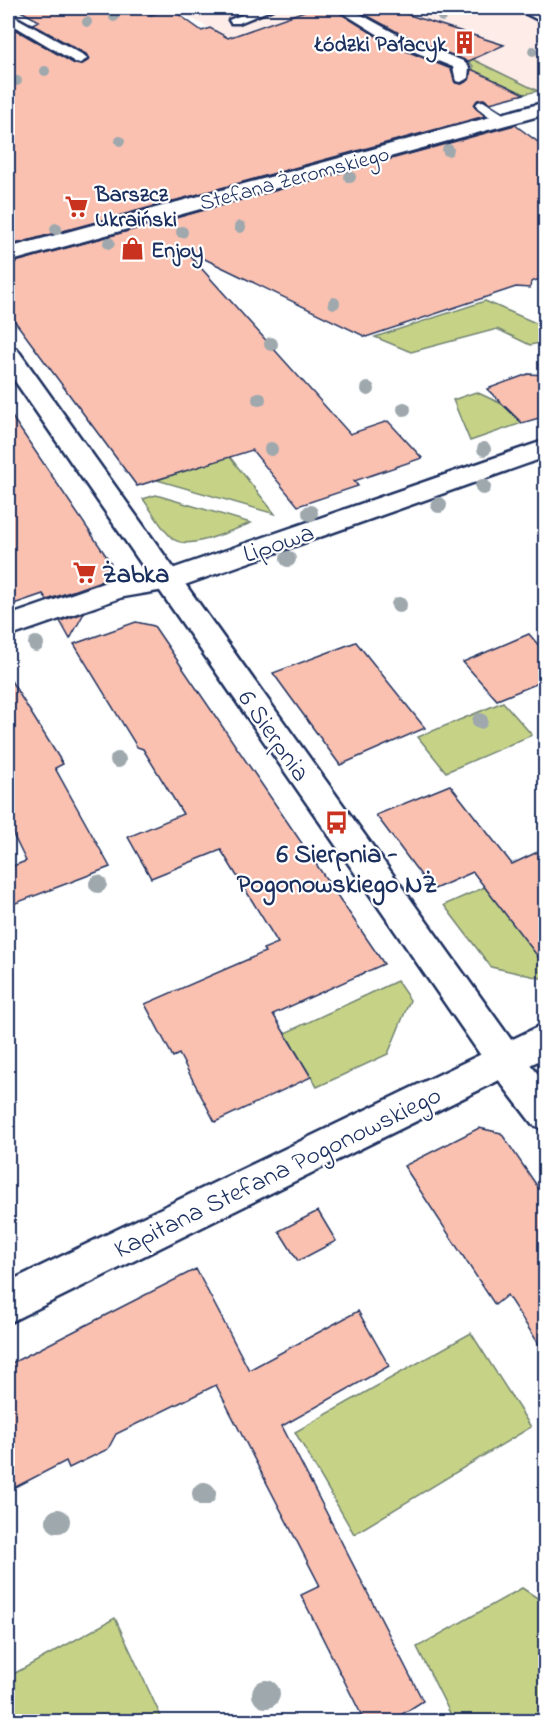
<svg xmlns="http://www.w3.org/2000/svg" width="553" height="1729" viewBox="0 0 553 1729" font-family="'Indie Flower',sans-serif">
<rect width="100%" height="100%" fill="#fff"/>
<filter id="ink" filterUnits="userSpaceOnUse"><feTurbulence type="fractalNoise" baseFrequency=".0167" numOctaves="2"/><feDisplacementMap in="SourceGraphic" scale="12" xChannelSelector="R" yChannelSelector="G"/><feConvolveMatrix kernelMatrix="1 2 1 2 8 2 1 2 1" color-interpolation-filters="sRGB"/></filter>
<g filter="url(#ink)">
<polygon fill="#feece8" points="173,8 530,8 545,16 545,89 463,110 350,107"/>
<g fill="#c6d387" stroke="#708172" stroke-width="1.5">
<polygon points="472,59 538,91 520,95 473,73 473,66 468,61"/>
<polygon points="485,301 545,327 545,342 530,345 497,329 411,352 375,337"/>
<polygon points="476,392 502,404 522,423 470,441 453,400"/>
<polygon points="229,456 275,514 157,480"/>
<path d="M156,495L251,523C235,529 190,550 175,540C165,535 151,509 143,499Z"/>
<polygon points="503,702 532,735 446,772 418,737"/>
<polygon points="485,887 532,948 545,942 545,979 491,967 444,905"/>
<polygon points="397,981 410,1000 388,1054 317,1087 285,1033"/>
<polygon points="471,1333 531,1427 354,1534 295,1432"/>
<polygon points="522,1588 545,1603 545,1721 454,1721 417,1647"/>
<polygon points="115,1618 163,1721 12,1721 8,1709 8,1677"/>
</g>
<g fill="#fac1b1" stroke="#1b2f5e" stroke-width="1.5">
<polygon points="15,8 139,8 151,15 171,9 202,31 210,28 228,38 313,8 333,8 389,44 451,69 456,83 462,84 469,80 471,69 524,94 490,103 484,99 478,100 474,106 485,116 8,246 8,33 16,30 75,64 81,65 89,60 86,54 32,24 39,21"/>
<polygon points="353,8 387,8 504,45 467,62 401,34"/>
<polygon points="515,125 546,148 546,183 541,184 546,188 546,277 531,282 530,288 516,287 366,337 184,249 350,434 388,421 422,458 354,481 358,486 298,506 252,450 137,486 8,312 8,264"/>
<polygon points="528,374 546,375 546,416 522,423 487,389"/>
<polygon points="8,411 111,563 101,581 47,600 43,594 8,606"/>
<polygon points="84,613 70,639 60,621"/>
<polygon points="136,622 154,626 384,964 273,1014 311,1077 215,1122 179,1054 173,1057 145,1004 265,952 263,949 278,943 221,850 151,878 128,837 183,814 143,749 137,747 74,644"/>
<polygon points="529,634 546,654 546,680 497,700 463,662"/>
<polygon points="356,642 425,728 340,765 273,673"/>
<polygon points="8,676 63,764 55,768 110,867 8,906 8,868 26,861 8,824"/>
<polygon points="450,785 512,864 546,848 546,967 473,872 432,890 376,815"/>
<polygon points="479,1128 501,1133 546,1199 546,1355 507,1295 495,1305 404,1166"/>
<polygon points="318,1211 336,1241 298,1261 279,1231"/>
<polygon points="196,1269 249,1370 358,1311 389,1366 282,1426 423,1701 390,1722 365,1722 301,1595 320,1586 216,1385 116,1434 108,1449 69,1468 66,1461 8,1491 8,1365"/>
</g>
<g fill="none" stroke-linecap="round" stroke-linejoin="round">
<defs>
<g id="lane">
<polygon points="259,8 275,8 239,23 231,23 229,20"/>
<polygon points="335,8 349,8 400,36 463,61 469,67 468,78 461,82 456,81 453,67 390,42"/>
<polygon points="515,8 530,8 546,15 546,24"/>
<polygon points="8,13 85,56 87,59 80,63 75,62 8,22"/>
<polygon points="483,101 508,117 510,120 508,123 498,123 478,108 476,105 478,102"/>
</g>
<g id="street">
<polygon points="546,440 546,457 176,588 123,597 8,637 8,616 109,581 163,572"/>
<polygon points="546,1023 546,1057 8,1323 8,1282"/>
</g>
<g id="secondary">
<polygon points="546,102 546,114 8,262 8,248"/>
<polygon points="8,347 17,349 517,1048 546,1084 546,1130 533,1125 491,1070 8,371"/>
</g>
</defs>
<use href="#lane" stroke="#1b2f5e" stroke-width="5"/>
<use href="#street" stroke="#1b2f5e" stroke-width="5"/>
<use href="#secondary" stroke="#1b2f5e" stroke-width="5"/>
<use href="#lane" fill="#fff" fill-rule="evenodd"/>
<use href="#street" fill="#fff" fill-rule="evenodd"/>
<use href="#secondary" fill="#fff" fill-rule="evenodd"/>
</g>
<g fill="#9ea8ad">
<circle cx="114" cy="17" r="5"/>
<circle cx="442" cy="17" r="5"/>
<circle cx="87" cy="22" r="5"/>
<circle cx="533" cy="51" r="5"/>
<circle cx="45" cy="71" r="5"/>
<circle cx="17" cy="81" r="5"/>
<circle cx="120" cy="141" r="5"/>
<circle cx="448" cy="150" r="6"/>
<circle cx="350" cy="177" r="6"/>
<circle cx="240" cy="227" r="6"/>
<circle cx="56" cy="229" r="6"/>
<circle cx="182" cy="232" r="6"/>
<circle cx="109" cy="243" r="6"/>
<circle cx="334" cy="303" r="6"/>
<circle cx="271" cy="344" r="7"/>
<circle cx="368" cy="389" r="7"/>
<circle cx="259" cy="399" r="7"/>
<circle cx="404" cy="409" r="7"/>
<circle cx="271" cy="449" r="7"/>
<circle cx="484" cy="449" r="7"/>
<circle cx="483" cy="487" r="8"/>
<circle cx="439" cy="505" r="8"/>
<circle cx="310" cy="513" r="8"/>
<circle cx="288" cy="559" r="8"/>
<circle cx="399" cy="605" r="8"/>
<circle cx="36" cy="644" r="8"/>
<circle cx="480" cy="721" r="8"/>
<circle cx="118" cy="760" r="8"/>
<circle cx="98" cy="884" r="9"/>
<circle cx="204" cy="1494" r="12"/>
<circle cx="58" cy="1521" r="12"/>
<circle cx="266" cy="1694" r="14"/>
</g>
</g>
<defs>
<symbol id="building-bare" viewBox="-9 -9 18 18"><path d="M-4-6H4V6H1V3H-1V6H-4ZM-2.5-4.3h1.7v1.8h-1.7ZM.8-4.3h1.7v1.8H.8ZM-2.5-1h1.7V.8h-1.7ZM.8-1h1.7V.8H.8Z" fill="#c8321e" stroke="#fff" stroke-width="2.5" paint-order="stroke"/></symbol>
<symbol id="supermarket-bare" viewBox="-9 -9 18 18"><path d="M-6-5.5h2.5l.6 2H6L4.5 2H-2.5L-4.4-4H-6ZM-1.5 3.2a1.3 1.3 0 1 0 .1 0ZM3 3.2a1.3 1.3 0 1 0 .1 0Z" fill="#c8321e" stroke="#fff" stroke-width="2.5" paint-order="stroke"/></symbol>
<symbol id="shop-bare" viewBox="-9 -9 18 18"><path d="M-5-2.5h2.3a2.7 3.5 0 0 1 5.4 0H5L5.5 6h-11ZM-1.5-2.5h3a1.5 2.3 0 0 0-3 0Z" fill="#c8321e" stroke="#fff" stroke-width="2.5" paint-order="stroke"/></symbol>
<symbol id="bus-bare" viewBox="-9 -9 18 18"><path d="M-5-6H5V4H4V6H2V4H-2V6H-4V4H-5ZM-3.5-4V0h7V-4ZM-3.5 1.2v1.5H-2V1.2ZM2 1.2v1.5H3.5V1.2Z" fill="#c8321e" stroke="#fff" stroke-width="2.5" paint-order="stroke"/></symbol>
</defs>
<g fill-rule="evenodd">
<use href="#building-bare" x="448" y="26" width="33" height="33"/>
<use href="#supermarket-bare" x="60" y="190" width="33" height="33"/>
<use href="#shop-bare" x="116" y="232" width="33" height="33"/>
<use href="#supermarket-bare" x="68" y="556" width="33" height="33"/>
<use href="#bus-bare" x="320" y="806" width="33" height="33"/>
</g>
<g text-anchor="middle" stroke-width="4.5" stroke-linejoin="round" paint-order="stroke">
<g font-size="22" font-weight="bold" fill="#1b2f5e" stroke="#fff" text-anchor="start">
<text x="447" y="51" text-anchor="end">Łódzki Pałacyk</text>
<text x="95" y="201">Barszcz<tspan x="95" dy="25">Ukraiński</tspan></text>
<text x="151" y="257">Enjoy</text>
</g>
<g font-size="22" fill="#1b2f5e" stroke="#fff">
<text transform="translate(294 177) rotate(-15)" y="8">Stefana Żeromskiego</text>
</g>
<g font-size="26" fill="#1b2f5e" stroke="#fff">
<text transform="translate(278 542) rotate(-19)" y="9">Lipowa</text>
<text transform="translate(275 735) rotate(55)" y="9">6 Sierpnia</text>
<text transform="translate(277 1171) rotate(-26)" y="9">Kapitana Stefana Pogonowskiego</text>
</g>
<g font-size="26" font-weight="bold" fill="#1b2f5e" stroke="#fff" text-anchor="start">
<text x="102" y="582">Żabka</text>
<text x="337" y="862" text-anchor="middle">6 Sierpnia -<tspan x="337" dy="30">Pogonowskiego NŻ</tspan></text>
</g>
</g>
<rect width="553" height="1729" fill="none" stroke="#fff" stroke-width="30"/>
<rect x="15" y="15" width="523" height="1699" fill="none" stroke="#1b2f5e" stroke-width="2" filter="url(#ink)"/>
</svg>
